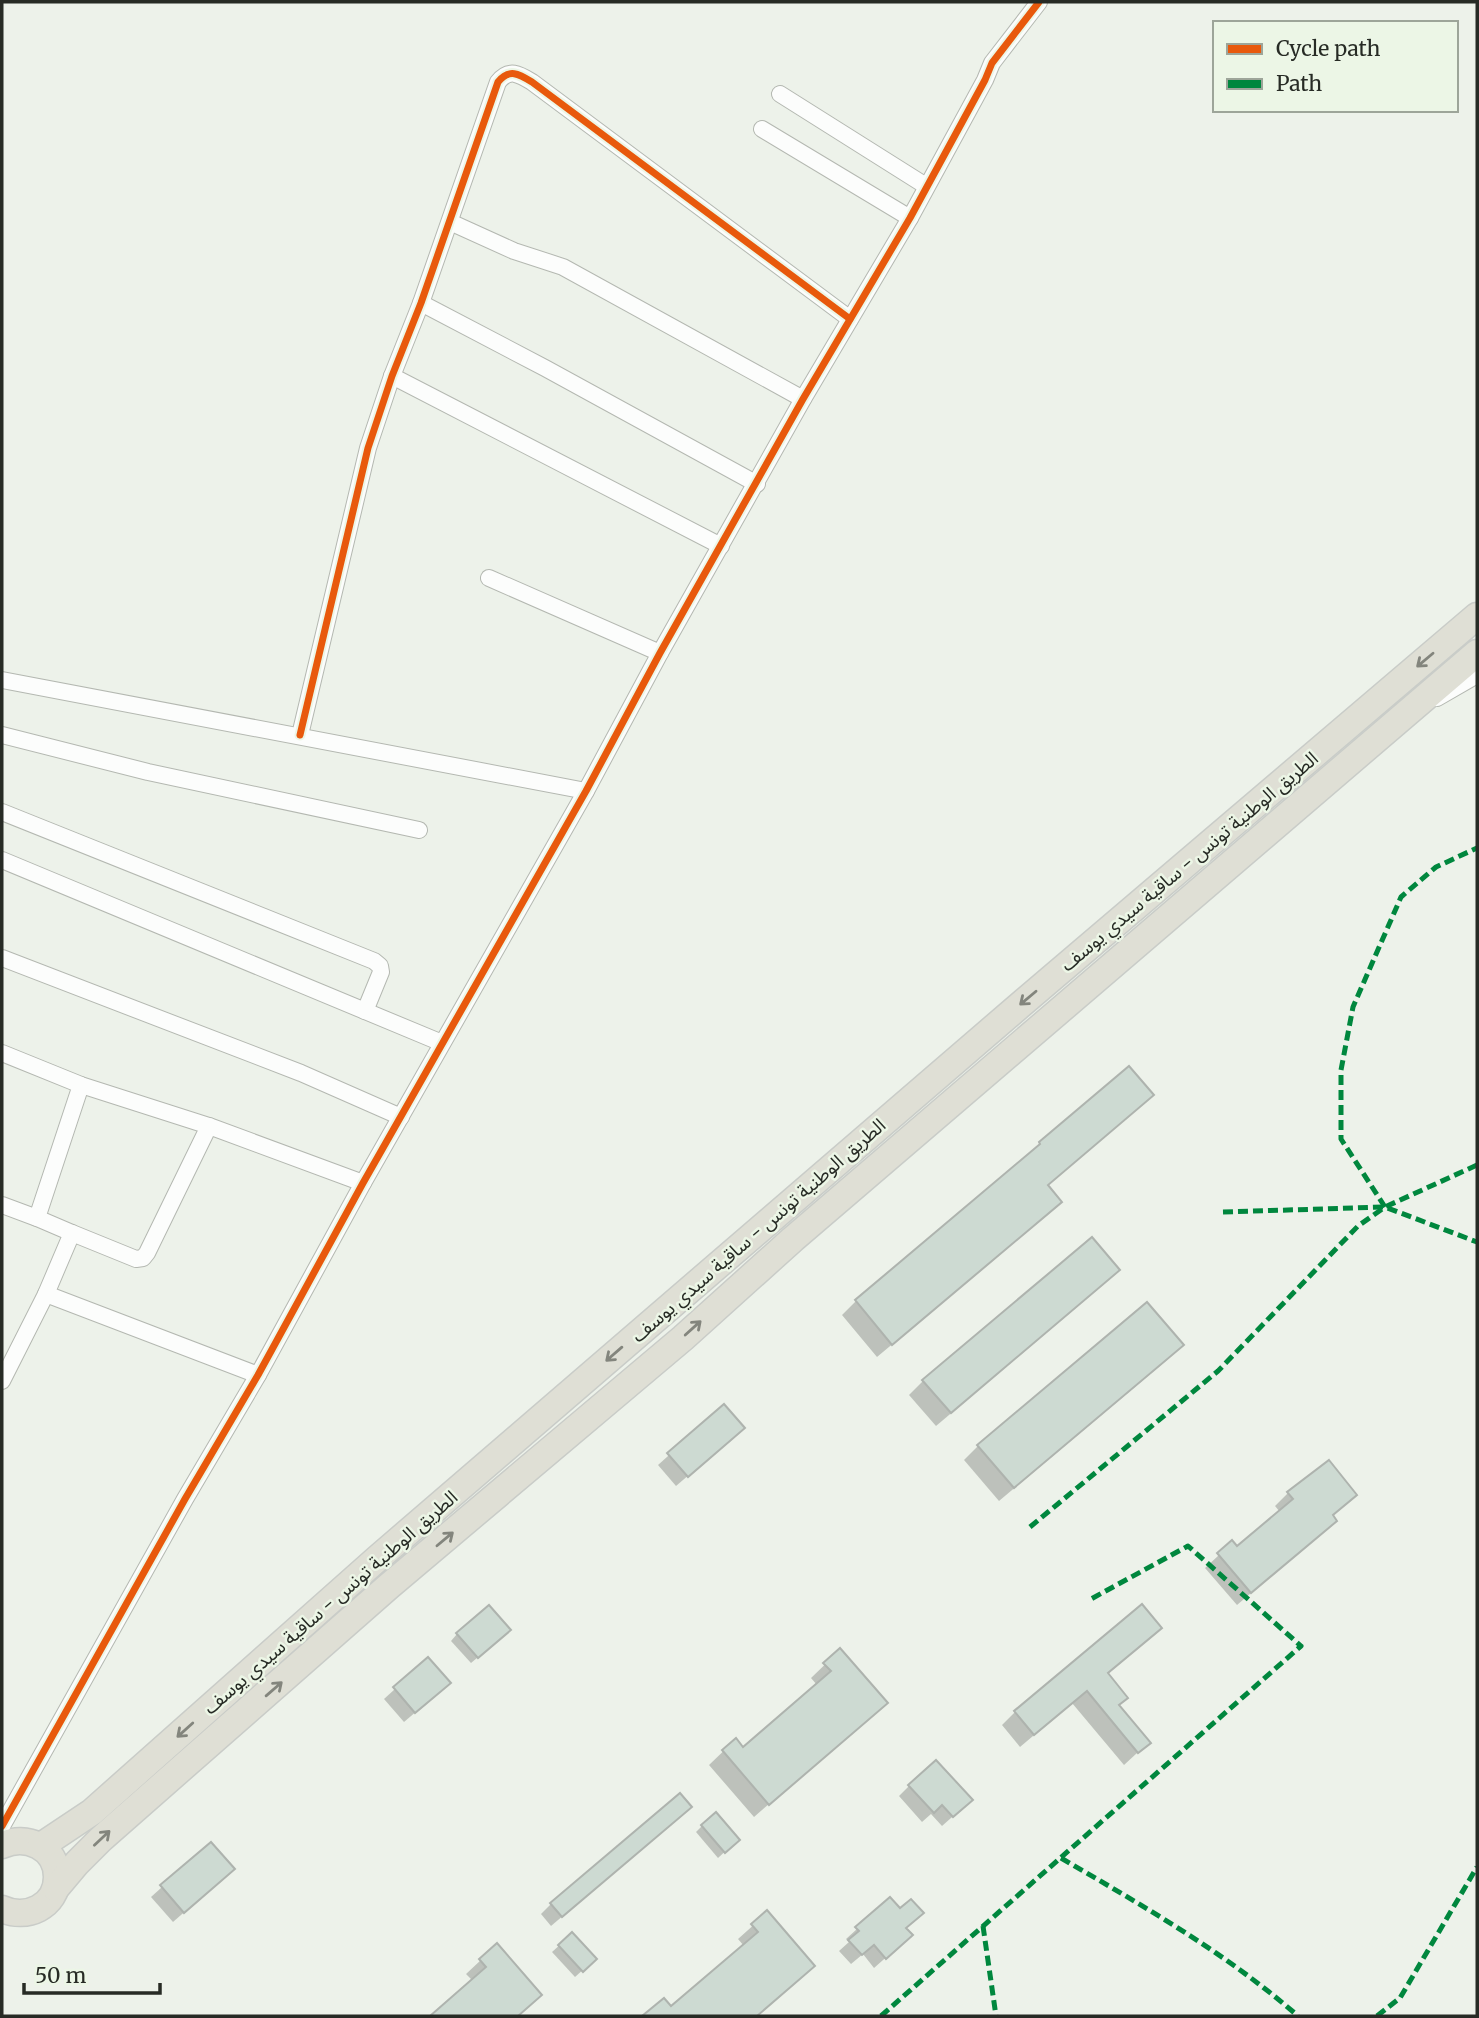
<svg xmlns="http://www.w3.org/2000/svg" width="1479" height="2018" viewBox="0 0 1479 2018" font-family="Merriweather,'Noto Sans Arabic',serif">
<rect width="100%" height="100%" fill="#edf2ea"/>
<g fill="#0003">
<polygon points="1040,1144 1046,1186 1060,1202 1046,1216 877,1357 842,1315 856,1301 1026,1158"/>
<polygon points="1118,1270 1104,1284 936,1426 909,1395 923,1381"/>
<polygon points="1181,1345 1168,1359 999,1501 964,1460 978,1446"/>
<polygon points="724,1406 732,1438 676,1486 658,1465"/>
<polygon points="1328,1462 1331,1516 1335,1521 1237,1605 1205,1568 1232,1543 1237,1549 1280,1512 1275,1506 1288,1493"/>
<polygon points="1160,1628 1106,1675 1118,1706 1149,1742 1124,1765 1072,1703 1020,1747 1002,1725 1015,1712"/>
<polygon points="457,1634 502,1637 471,1663 451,1641"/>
<polygon points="840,1650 871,1716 754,1817 709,1765 735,1740 743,1749 817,1685 811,1678"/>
<polygon points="428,1659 438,1693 404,1722 384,1699"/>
<polygon points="909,1786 960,1810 942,1826 931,1814 922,1822 899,1796"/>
<polygon points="679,1817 551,1926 541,1914 551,1904"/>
<polygon points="702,1826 731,1846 718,1858 696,1832"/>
<polygon points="210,1844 222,1879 173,1922 151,1897"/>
<polygon points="890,1899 900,1911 905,1929 900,1945 874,1968 863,1954 851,1964 839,1951 849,1942 846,1939"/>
<polygon points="767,1913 813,1966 799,1980 756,2016 646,2016 649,2012 671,2008 744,1946 738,1939"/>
<polygon points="572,1934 595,1959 575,1977 552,1952"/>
<polygon points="497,1945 540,1995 518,2016 432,2016 473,1981 466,1974"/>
</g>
<g fill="#cddad2" stroke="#aeb3ae" stroke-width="2">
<polygon points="1129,1066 1154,1095 1048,1185 1062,1202 892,1345 855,1300 1040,1144 1039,1142"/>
<polygon points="1092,1237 1120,1270 951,1413 922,1380"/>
<polygon points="1147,1302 1184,1345 1014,1488 977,1445"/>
<polygon points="724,1404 745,1428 688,1477 667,1453"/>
<polygon points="1329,1460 1357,1495 1333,1515 1337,1521 1251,1593 1217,1553 1232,1540 1237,1546 1293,1499 1287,1492"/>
<polygon points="1142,1604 1162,1628 1108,1673 1128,1698 1119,1705 1151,1743 1138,1753 1087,1691 1034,1735 1014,1711"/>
<polygon points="489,1605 511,1630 478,1658 456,1633"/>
<polygon points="840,1648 888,1703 769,1805 722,1750 736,1738 743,1747 831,1671 823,1663"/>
<polygon points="428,1657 451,1683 415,1713 393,1687"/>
<polygon points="936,1760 973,1800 953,1817 942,1805 934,1813 908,1785"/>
<polygon points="680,1793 692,1807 562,1917 550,1903"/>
<polygon points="716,1812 740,1840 725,1853 701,1825"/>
<polygon points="211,1842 235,1869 184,1913 160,1885"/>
<polygon points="890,1897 900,1908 911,1899 924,1913 906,1928 913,1935 886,1959 874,1945 862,1955 848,1940 859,1931 855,1927"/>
<polygon points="767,1910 815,1966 757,2016 642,2016 664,1998 671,2006 758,1932 751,1924"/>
<polygon points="572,1932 597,1959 583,1972 558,1945"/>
<polygon points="497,1943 542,1995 518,2016 430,2016 486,1967 479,1959"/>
</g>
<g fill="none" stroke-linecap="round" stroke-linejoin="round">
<defs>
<g id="minor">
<polyline points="780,94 926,186"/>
<polyline points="762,129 910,218"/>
<polyline points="450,222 514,251 563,267 803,399"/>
<polyline points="421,303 545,368 757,484"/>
<polyline points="392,376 721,546"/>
<polyline points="489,578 660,653"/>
<polyline points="2,680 586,791"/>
<polyline points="1437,698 1477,675"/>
<polyline points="2,735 148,772 419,830"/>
<path d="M300,735L368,448L392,376L421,303L498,82C509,68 519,74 532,82L850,319"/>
<polyline points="2,812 374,961 380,966 381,972 365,1011"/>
<polyline points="2,860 442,1043"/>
<polyline points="2,958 301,1073 401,1117"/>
<polyline points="2,1053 81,1085 209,1126 363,1183"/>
<polyline points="2,1205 37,1218 72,1233 46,1294 2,1381"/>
<polyline points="37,1218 81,1085"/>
<polyline points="72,1233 136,1259 143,1258 147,1253 209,1126"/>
<polyline points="46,1294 258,1375"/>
<polyline points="2,1826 185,1499 258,1375 363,1183 586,791 660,653 803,399 910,218 985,80 992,63 1039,2"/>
</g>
<g id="primary">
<path d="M2,1845C26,1834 57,1847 57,1877C57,1907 26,1920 2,1909"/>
<polyline points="41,1846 92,1812 378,1558 1019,1006 1477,616"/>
<polyline points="56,1888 77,1863 101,1839 389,1586 683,1338 793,1239 1477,653"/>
</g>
</defs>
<use href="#minor" stroke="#b4b8b1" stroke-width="18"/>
<use href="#primary" stroke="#c9ccc8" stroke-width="29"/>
<use href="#minor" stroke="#fcfdfc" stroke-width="16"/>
<use href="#primary" stroke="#dfdfd5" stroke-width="26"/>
<g stroke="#00873e" stroke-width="5" stroke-dasharray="10 5" stroke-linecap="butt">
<polyline points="1385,1207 1341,1139 1341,1070 1353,1007 1401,897 1436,867 1477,848"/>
<polyline points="1223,1212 1385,1207 1477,1242"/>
<polyline points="1030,1527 1218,1371 1358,1226 1385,1207 1477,1165"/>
<path d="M1061,1858C1143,1906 1226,1953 1298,2016"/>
<polyline points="983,1926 996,2016"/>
<polyline points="881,2016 1301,1646 1188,1546 1091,1599"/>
<polyline points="1377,2016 1400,1998 1477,1867"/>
</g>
<defs>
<g id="cycleway">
<path d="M300,735L368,448L392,376L421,303L498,82C509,68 519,74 532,82L850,319"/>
<polyline points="2,1826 185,1499 258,1375 363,1183 586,791 660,653 803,399 910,218 985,80 992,63 1039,2"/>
</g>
</defs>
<use href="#cycleway" stroke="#ecf6e6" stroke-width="11"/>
<use href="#cycleway" stroke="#e8590c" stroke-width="7"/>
</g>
<defs><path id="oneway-shaft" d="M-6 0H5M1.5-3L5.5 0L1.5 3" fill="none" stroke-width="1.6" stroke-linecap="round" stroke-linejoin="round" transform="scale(1.75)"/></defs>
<g stroke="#83857d">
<use href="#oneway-shaft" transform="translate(1425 660) rotate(140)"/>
<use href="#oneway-shaft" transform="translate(1028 998) rotate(140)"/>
<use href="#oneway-shaft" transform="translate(693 1328) rotate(-42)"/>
<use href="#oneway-shaft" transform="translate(614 1354) rotate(139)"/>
<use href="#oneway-shaft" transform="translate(445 1539) rotate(-40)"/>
<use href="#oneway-shaft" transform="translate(274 1689) rotate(-41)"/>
<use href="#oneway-shaft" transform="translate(185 1730) rotate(138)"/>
<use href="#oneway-shaft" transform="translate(102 1838) rotate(-43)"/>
</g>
<g text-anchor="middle" stroke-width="5" stroke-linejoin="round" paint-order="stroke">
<g font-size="19" fill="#272b25" stroke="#ecf6e6">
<text transform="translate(1189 861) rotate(-40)" y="7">الطريق الوطنية تونس - ساقية سيدي يوسف</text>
<text transform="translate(758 1230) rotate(-41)" y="7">الطريق الوطنية تونس - ساقية سيدي يوسف</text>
<text transform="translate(330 1602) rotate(-41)" y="7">الطريق الوطنية تونس - ساقية سيدي يوسف</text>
</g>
</g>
<rect width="1479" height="2018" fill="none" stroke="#272b25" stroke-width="7"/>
<rect x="1213" y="21" width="245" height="91" fill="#ecf6e6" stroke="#9da599" stroke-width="2"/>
<rect x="1227" y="44" width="35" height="10" fill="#e8590c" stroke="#9da599" stroke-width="2"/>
<text x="1276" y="56" font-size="21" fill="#272b25">Cycle path</text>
<rect x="1227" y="79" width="35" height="10" fill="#00873e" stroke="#9da599" stroke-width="2"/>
<text x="1276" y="91" font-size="21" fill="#272b25">Path</text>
<path d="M24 1983v10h136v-10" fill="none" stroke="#272b25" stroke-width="3.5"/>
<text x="35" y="1983" font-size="21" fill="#272b25" stroke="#ecf6e6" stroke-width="5" paint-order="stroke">50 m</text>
</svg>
